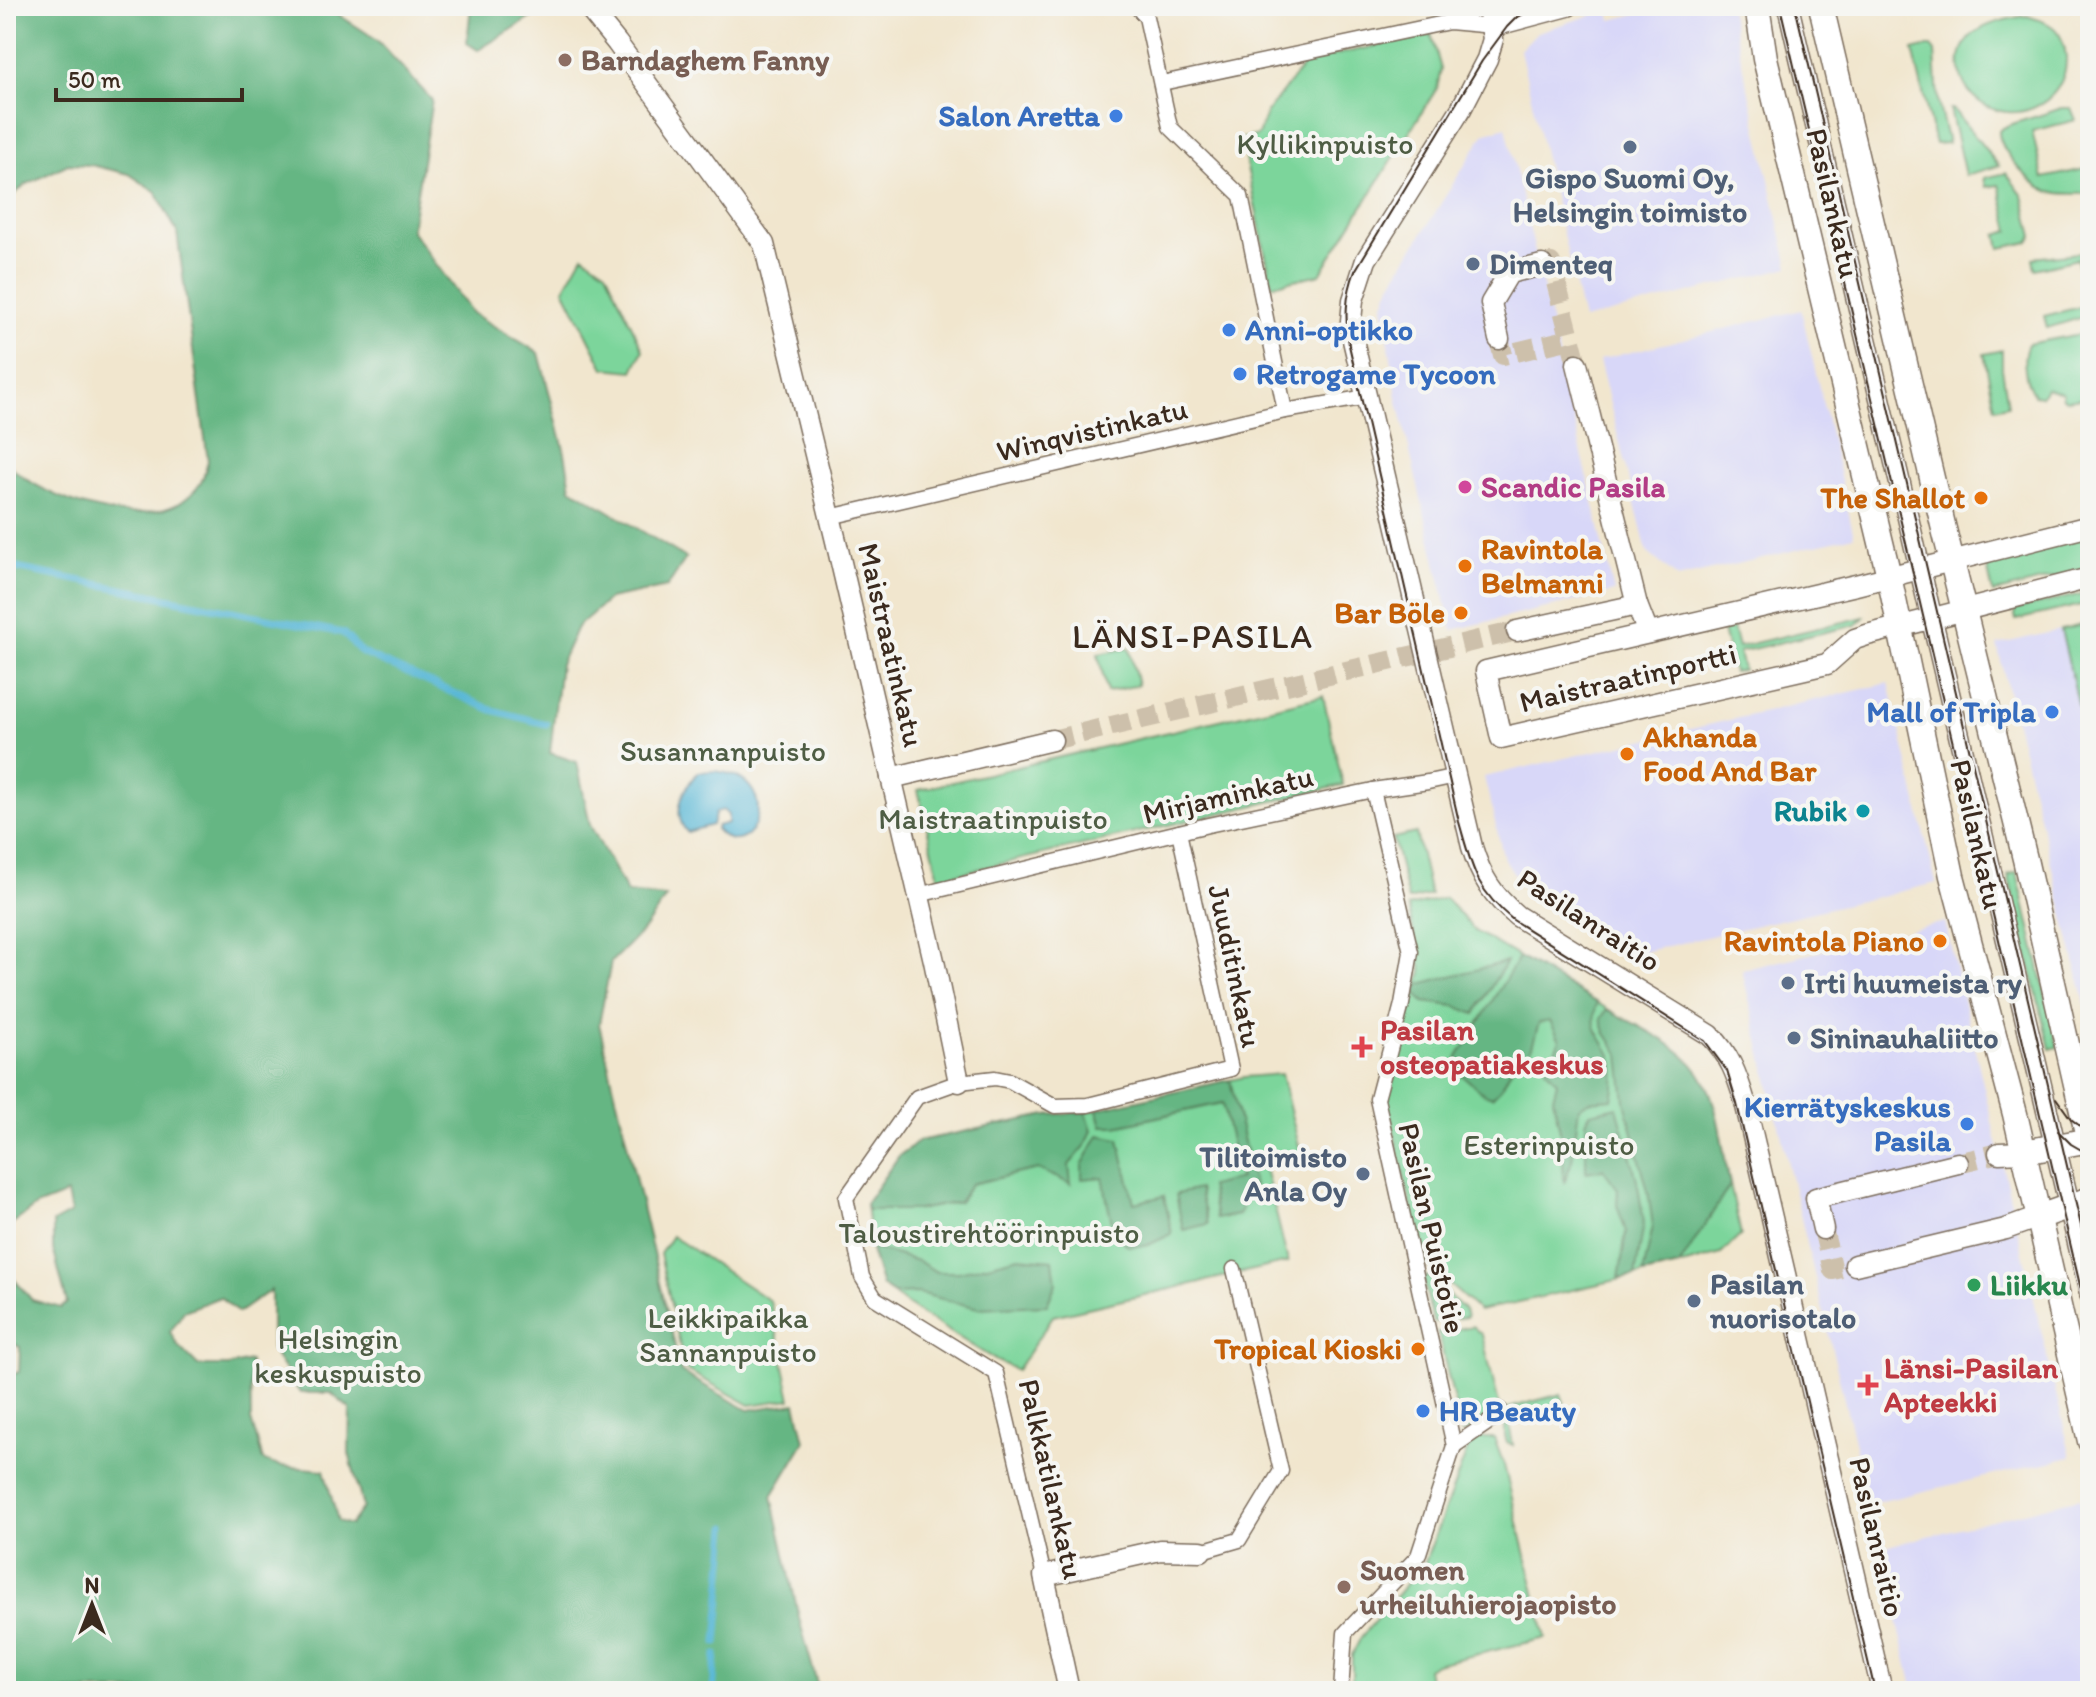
<svg xmlns="http://www.w3.org/2000/svg" width="2096" height="1697" viewBox="0 0 2096 1697" font-family="Itim,sans-serif">
<rect width="100%" height="100%" fill="#f6f6f2"/>
<filter id="ink" filterUnits="userSpaceOnUse"><feTurbulence type="fractalNoise" baseFrequency=".0125" numOctaves="2"/><feDisplacementMap in="SourceGraphic" scale="16" xChannelSelector="R" yChannelSelector="G"/><feConvolveMatrix kernelMatrix="1 2 1 2 8 2 1 2 1" color-interpolation-filters="sRGB"/></filter>
<filter id="wash" filterUnits="userSpaceOnUse"><feTurbulence type="fractalNoise" baseFrequency=".006" numOctaves="4" result="noise"/><feDisplacementMap in="SourceGraphic" scale="32" xChannelSelector="R" yChannelSelector="G"/><feGaussianBlur stdDeviation="1.8" result="paint"/><feColorMatrix in="noise" values="0 0 0 0 0 0 0 0 0 0 0 0 0 0 0 0 0 1.4 0 .05"/><feComposite in="paint" operator="in"/></filter>
<g filter="url(#wash)">
<rect width="100%" height="100%" fill="#f1e6ce"/>
<g fill="#d8d7f8">
<polygon points="1671,6 1729,6 1789,267 1583,320 1520,50 1537,32 1608,10 1611,20"/>
<polygon points="1506,127 1614,592 1452,630 1397,397 1383,306 1391,284 1484,134"/>
<polygon points="1801,310 1854,536 1678,578 1647,552 1599,360"/>
<polygon points="2090,623 2090,1005 2086,1006 1997,645"/>
<polygon points="1889,683 1936,883 1626,956 1530,896 1504,859 1484,777"/>
<polygon points="1945,922 2071,1457 1869,1504 1742,970"/>
<polygon points="2080,1498 2090,1540 2090,1691 1914,1691 1880,1548"/>
</g>
<g fill="#7cd59b" stroke="#5c805c" stroke-width="2">
<path d="M2027,16C2037,19 2048,22 2055,29C2062,36 2065,47 2066,57C2068,106 2008,130 1974,97C1966,89 1961,80 1960,70C1955,30 1996,20 2027,16Z"/>
<polygon points="1431,34 1441,69 1437,88 1320,274 1272,285 1241,139 1258,135 1267,112 1307,61"/>
<polygon points="1925,47 1931,47 1935,52 1938,102 1948,143 1935,144 1913,50"/>
<path d="M2061,108H2071L2076,120L2032,131L2043,178L2090,168V194C2077,193 2063,195 2051,192C2033,188 1998,149 1999,131C2006,123 2046,115 2061,108Z"/>
<polygon points="1950,109 1953,109 1999,166 1965,175"/>
<polygon points="2006,173 2023,196 2033,236 2029,242 2000,248 1997,235 2010,231 1999,185 1986,187 1984,178"/>
<polygon points="2078,253 2090,256 2090,315 2047,328 2044,316 2088,305 2077,259 2035,269 2033,258"/>
<polygon points="583,255 606,271 643,350 633,371 604,368 564,289"/>
<path d="M2090,329V397L2066,400L2062,397L2063,393L2046,388L2041,396L2034,395C2025,383 2021,357 2028,344L2085,333Z"/>
<polygon points="2002,350 2002,369 2008,405 1995,408 1984,354"/>
<polygon points="2081,533 2090,569 1993,593 1985,556"/>
<polygon points="2090,592 2090,603 2016,620 2014,610"/>
<polygon points="1864,617 1856,625 1739,652 1743,670 1733,672 1723,630 1733,628 1738,647"/>
<polygon points="2090,623 2090,755 2061,630"/>
<polygon points="1129,648 1138,685 1107,692 1098,654"/>
<polygon points="1323,696 1343,785 939,878 918,790"/>
<polygon points="1416,833 1430,895 1408,900 1393,838"/>
<polygon points="2017,872 2058,1047 2050,1049 2008,875"/>
<path d="M1445,898L1475,931L1677,1050C1692,1064 1703,1077 1711,1096L1741,1235L1721,1254L1679,1266L1479,1311L1424,1262L1386,1098L1422,971L1408,907Z"/>
<polygon points="1281,1074 1302,1158 1298,1164 1263,1160 1288,1262 1053,1316 1017,1370 997,1361 918,1312 882,1286 871,1250 866,1203 899,1156 919,1141 1047,1115 1086,1112 1244,1077"/>
<polygon points="672,1236 770,1301 791,1399 750,1405 685,1369 660,1254"/>
<polygon points="1428,1276 1465,1310 1467,1317 1433,1322 1423,1278"/>
<polygon points="1472,1326 1482,1335 1499,1404 1494,1414 1462,1434 1438,1333"/>
<polygon points="1561,1394 1567,1410 1509,1425 1513,1445 1507,1443 1505,1436 1505,1409"/>
<polygon points="1472,1438 1494,1438 1504,1465 1546,1638 1436,1664 1427,1669 1431,1691 1352,1691 1352,1655 1361,1637 1425,1562"/>
</g>
<g fill="#65b683" stroke="#507050" stroke-width="2" fill-rule="evenodd">
<path d="M6,6H337L339,15L376,39L432,100L411,230L472,313L539,353L565,453L571,488L686,558L667,587L609,599L577,627L560,664L550,753L577,762L590,825L627,893L666,897L645,928L611,962L599,1024L681,1372L748,1410L796,1403L805,1441L772,1496L800,1622L819,1691H6V1377L19,1372L20,1347L6,1340V1270L32,1300L61,1308L67,1303L53,1248V1223L71,1213L67,1194L36,1206L12,1224L6,1220L10,1202L6,1198V462C44,503 160,542 200,484C204,478 206,468 208,461L177,232L156,192L129,174L91,165L68,164L25,185L6,202ZM271,1290V1349L300,1393H331L350,1409L349,1453L363,1507L350,1525L338,1521L324,1470C305,1467 279,1469 263,1460L251,1420L250,1361L228,1366H198L178,1346L170,1332L184,1311L220,1297L238,1313Z"/>
<polygon points="471,6 550,6 478,50 467,43"/>
<path d="M1519,957L1597,1003C1589,1030 1600,1033 1611,1055C1616,1066 1615,1087 1612,1099L1588,1101L1579,1107L1572,1161L1564,1183L1562,1140L1553,1098L1557,1082L1546,1069L1560,1040L1550,1021L1539,1023L1530,1053L1512,1067L1502,1087L1492,1097L1484,1094L1455,1069L1458,1057Z"/>
<polygon points="1506,962 1475,1014 1455,1006 1424,1002 1416,993 1419,984"/>
<path d="M1607,1009C1640,1028 1687,1046 1705,1082C1720,1110 1723,1154 1730,1185L1679,1266L1643,1274L1653,1226L1648,1191L1625,1102L1620,1055L1605,1032L1601,1019Z"/>
<polygon points="1230,1080 1254,1186 1238,1215 1216,1219 1210,1186 1240,1179 1222,1103 1116,1126 1102,1126 1097,1109"/>
<polygon points="1617,1107 1637,1180 1644,1223 1635,1276 1619,1279 1626,1232 1617,1205 1618,1189 1603,1169 1586,1172 1586,1122 1590,1113"/>
<polygon points="1086,1112 1092,1130 1086,1145 1069,1165 1071,1184 1038,1169 971,1184 959,1202 918,1210 867,1210 866,1203 899,1156 919,1141 1047,1115"/>
<path d="M1099,1135L1119,1139L1134,1203L1164,1196L1172,1234L1146,1246H1128C1108,1230 1108,1200 1103,1177L1082,1179V1165Z"/>
<polygon points="1199,1189 1208,1224 1183,1230 1176,1194"/>
<polygon points="876,1249 918,1261 937,1272 959,1272 1019,1257 1053,1260 1056,1283 1047,1305 978,1308 918,1293 894,1294 882,1286 871,1250"/>
</g>
<path fill="#58b7d6" stroke="#4a707a" stroke-width="2" d="M713,771C790,776 752,872 716,829L717,826L728,823V815L723,810L716,812L712,825L687,832C671,814 683,789 698,772Z"/>
<g fill="none" stroke-linecap="round" stroke-linejoin="round">
<g stroke="#58b7d6" stroke-width="7">
<polyline points="6,566 343,633 362,653 492,710 546,724"/>
<polyline points="717,1643 727,1527"/>
<polyline points="713,1691 716,1655"/>
</g>
</g>
</g>
<g filter="url(#ink)">
<g fill="none" stroke-linecap="round" stroke-linejoin="round">
<g stroke="#cdc0ab" stroke-width="20" stroke-dasharray="20 10" stroke-linecap="butt">
<polyline points="1542,265 1551,263 1577,364"/>
<polyline points="1499,339 1503,355 1571,339"/>
<polyline points="1052,740 1517,631"/>
<polyline points="1958,1163 1999,1153"/>
<polyline points="1823,1229 1833,1270 1855,1265"/>
</g>
<defs>
<g id="pedestrian">
<polyline points="1136,6 1146,17 1170,127 1241,196 1285,411"/>
<polyline points="1162,83 1449,22 1493,26"/>
<polyline points="830,517 1285,411 1367,397"/>
<polyline points="918,895 1208,825 1373,790 1428,782 1456,776"/>
<polyline points="1454,1446 1495,1418 1500,1410"/>
<polyline points="1201,1551 1239,1540 1281,1471 1234,1269"/>
<polyline points="1044,1576 996,1373 875,1298 862,1277 846,1198 917,1097 959,1082 995,1078 1010,1081 1055,1106 1088,1105 1231,1069 1179,832"/>
<polyline points="1341,1691 1345,1633 1418,1556 1454,1446 1377,1099 1402,1004 1411,952 1373,790"/>
</g>
<g id="minor">
<polyline points="587,6 617,43 764,244 836,541 934,961 959,1082"/>
<path d="M1488,6L1493,39L1487,59L1461,109L1366,260L1353,300L1351,321L1353,340L1472,847C1481,877 1493,896 1517,916L1710,1035C1730,1055 1737,1075 1745,1102L1882,1691"/>
<polyline points="1788,6 2090,1294"/>
<polyline points="1493,26 1568,6"/>
<polyline points="1499,339 1491,303 1509,273 1542,265"/>
<polyline points="1577,364 1637,605 1648,633"/>
<polyline points="2090,526 1856,585 1486,671 1501,738 1827,664 1855,639 1867,635 2090,578"/>
<polyline points="1517,631 1637,605"/>
<polyline points="891,778 1052,740"/>
<polyline points="1999,1153 2024,1152"/>
<polyline points="1823,1229 1816,1198 1958,1163"/>
<polyline points="1855,1265 2006,1229 2039,1217"/>
<polyline points="1069,1691 1044,1576 1160,1550 1201,1551"/>
</g>
<g id="tertiary">
<polyline points="1757,6 1765,58 1889,576 1952,876 2015,1114 2090,1441"/>
<polyline points="1821,6 1943,525 2025,859 2090,1146"/>
<polyline points="2024,1152 2090,1140"/>
<polyline points="2039,1217 2090,1199"/>
</g>
</defs>
<use href="#pedestrian" stroke="#7b6c5c" stroke-width="17"/>
<use href="#minor" stroke="#7b6c5c" stroke-width="23"/>
<use href="#tertiary" stroke="#7b6c5c" stroke-width="27"/>
<use href="#pedestrian" stroke="#fff" stroke-width="14"/>
<use href="#minor" stroke="#fff" stroke-width="20"/>
<use href="#tertiary" stroke="#fff" stroke-width="24"/>
<g stroke="#3b2a1e" stroke-width="2">
<path d="M1538,6L1516,18L1507,27L1482,61L1355,271C1345,297 1345,318 1349,345L1459,822C1472,867 1475,889 1513,920L1705,1041L1727,1071L1737,1104L1875,1691"/>
<polyline points="1780,6 2090,1328"/>
<polyline points="1795,6 2090,1264"/>
<polyline points="2056,1098 2071,1119 2090,1134"/>
<polyline points="2058,1131 2071,1144 2090,1155"/>
</g>
</g>
</g>
<g fill="#8d6e63" stroke="#f6f6f2" stroke-width="3">
<circle cx="565" cy="60" r="8"/>
<circle cx="1344" cy="1587" r="8"/>
</g>
<g fill="#3f7fe0" stroke="#f6f6f2" stroke-width="3">
<circle cx="1116" cy="116" r="8"/>
<circle cx="1229" cy="330" r="8"/>
<circle cx="1240" cy="374" r="8"/>
<circle cx="2052" cy="712" r="8"/>
<circle cx="1967" cy="1124" r="8"/>
<circle cx="1423" cy="1411" r="8"/>
</g>
<g fill="#5c6f8a" stroke="#f6f6f2" stroke-width="3">
<circle cx="1630" cy="147" r="8"/>
<circle cx="1473" cy="264" r="8"/>
<circle cx="1788" cy="983" r="8"/>
<circle cx="1794" cy="1038" r="8"/>
<circle cx="1363" cy="1174" r="8"/>
<circle cx="1694" cy="1301" r="8"/>
</g>
<circle fill="#d1479c" stroke="#f6f6f2" stroke-width="3" cx="1465" cy="487" r="8"/>
<g fill="#e8710a" stroke="#f6f6f2" stroke-width="3">
<circle cx="1981" cy="498" r="8"/>
<circle cx="1465" cy="566" r="8"/>
<circle cx="1461" cy="613" r="8"/>
<circle cx="1627" cy="754" r="8"/>
<circle cx="1940" cy="941" r="8"/>
<circle cx="1418" cy="1349" r="8"/>
</g>
<circle fill="#0f9aa8" stroke="#f6f6f2" stroke-width="3" cx="1863" cy="811" r="8"/>
<g fill="#e0444e" stroke="#f6f6f2" stroke-width="3">
<path d="M1358 1035h8v8h8v8h-8v8h-8v-8h-8v-8h8z"/>
<path d="M1864 1373h8v8h8v8h-8v8h-8v-8h-8v-8h8z"/>
</g>
<circle fill="#2e9e5b" stroke="#f6f6f2" stroke-width="3" cx="1974" cy="1285" r="8"/>
<g text-anchor="middle" stroke-width="8" stroke-linejoin="round" paint-order="stroke">
<g font-size="30" font-weight="bold" fill="#785e54" stroke="#f6f6f2" text-anchor="start">
<text x="581" y="70">Barndaghem Fanny</text>
<text x="1360" y="1580">Suomen<tspan x="1360" dy="34">urheiluhierojaopisto</tspan></text>
</g>
<g font-size="30" font-weight="bold" fill="#366cbe" stroke="#f6f6f2" text-anchor="end">
<text x="1100" y="126">Salon Aretta</text>
<text x="1245" y="340" text-anchor="start">Anni-optikko</text>
<text x="1256" y="384" text-anchor="start">Retrogame Tycoon</text>
<text x="2036" y="722">Mall of Tripla</text>
<text x="1951" y="1117">Kierrätyskeskus<tspan x="1951" dy="34">Pasila</tspan></text>
<text x="1439" y="1421" text-anchor="start">HR Beauty</text>
</g>
<g font-size="30" fill="#4e5d44" stroke="#f6f6f2">
<text x="1325" y="154">Kyllikinpuisto</text>
<text x="723" y="761">Susannanpuisto</text>
<text x="993" y="829">Maistraatinpuisto</text>
<text x="1549" y="1155">Esterinpuisto</text>
<text x="989" y="1243">Taloustirehtöörinpuisto</text>
<text x="728" y="1328">Leikkipaikka<tspan x="728" dy="34">Sannanpuisto</tspan></text>
<text x="338" y="1349">Helsingin<tspan x="338" dy="34">keskuspuisto</tspan></text>
</g>
<g font-size="30" font-weight="bold" fill="#4e5e75" stroke="#f6f6f2" text-anchor="start">
<text x="1630" y="188" text-anchor="middle">Gispo Suomi Oy,<tspan x="1630" dy="34">Helsingin toimisto</tspan></text>
<text x="1489" y="274">Dimenteq</text>
<text x="1804" y="993">Irti huumeista ry</text>
<text x="1810" y="1048">Sininauhaliitto</text>
<text x="1347" y="1167" text-anchor="end">Tilitoimisto<tspan x="1347" dy="34">Anla Oy</tspan></text>
<text x="1710" y="1294">Pasilan<tspan x="1710" dy="34">nuorisotalo</tspan></text>
</g>
<g font-size="30" fill="#3b2a1e" stroke="#f6f6f2">
<text transform="translate(1833 203) rotate(77)" y="10">Pasilankatu</text>
<text transform="translate(1092 430) rotate(-13)" y="10">Winqvistinkatu</text>
<text transform="translate(891 645) rotate(77)" y="10">Maistraatinkatu</text>
<text transform="translate(1628 678) rotate(-13)" y="10">Maistraatinportti</text>
<text transform="translate(1228 795) rotate(-13)" y="10">Mirjaminkatu</text>
<text transform="translate(1977 834) rotate(77)" y="10">Pasilankatu</text>
<text transform="translate(1589 920) rotate(33)" y="10">Pasilanraitio</text>
<text transform="translate(1235 966) rotate(78)" y="10">Juuditinkatu</text>
<text transform="translate(1432 1228) rotate(77)" y="10">Pasilan Puistotie</text>
<text transform="translate(1051 1479) rotate(77)" y="10">Palkkatilankatu</text>
<text transform="translate(1877 1537) rotate(77)" y="10">Pasilanraitio</text>
</g>
<g font-size="30" font-weight="bold" fill="#b23c85" stroke="#f6f6f2" text-anchor="start">
<text x="1481" y="497">Scandic Pasila</text>
</g>
<g font-size="30" font-weight="bold" fill="#c56008" stroke="#f6f6f2" text-anchor="end">
<text x="1965" y="508">The Shallot</text>
<text x="1481" y="559" text-anchor="start">Ravintola<tspan x="1481" dy="34">Belmanni</tspan></text>
<text x="1445" y="623">Bar Böle</text>
<text x="1643" y="747" text-anchor="start">Akhanda<tspan x="1643" dy="34">Food And Bar</tspan></text>
<text x="1924" y="951">Ravintola Piano</text>
<text x="1402" y="1359">Tropical Kioski</text>
</g>
<g font-size="30" font-weight="bold" fill="#0d838f" stroke="#f6f6f2" text-anchor="end">
<text x="1847" y="821">Rubik</text>
</g>
<g font-size="30" font-weight="bold" fill="#be3a42" stroke="#f6f6f2" text-anchor="start">
<text x="1380" y="1040">Pasilan<tspan x="1380" dy="34">osteopatiakeskus</tspan></text>
<text x="1884" y="1378">Länsi-Pasilan<tspan x="1884" dy="34">Apteekki</tspan></text>
</g>
<g font-size="30" font-weight="bold" fill="#27864d" stroke="#f6f6f2" text-anchor="start">
<text x="1990" y="1295">Liikku</text>
</g>
<g font-size="34" letter-spacing="2" fill="#3b2a1e" stroke="#f6f6f2">
<text x="1193" y="648">LÄNSI-PASILA</text>
</g>
</g>
<rect width="2096" height="1697" fill="none" stroke="#f6f6f2" stroke-width="32"/>
<g transform="translate(92 1605)" stroke="#f6f6f2" stroke-width="6" paint-order="stroke">
<path d="M0-6L14 30L0 20L-14 30Z" fill="#3b2a1e"/>
<text y="-12" font-size="22" font-weight="bold" text-anchor="middle" fill="#3b2a1e">N</text>
</g>
<path d="M56 88v12h186v-12" fill="none" stroke="#3b2a1e" stroke-width="4"/>
<text x="68" y="88" font-size="24" fill="#3b2a1e" stroke="#f6f6f2" stroke-width="6" paint-order="stroke">50 m</text>
</svg>
